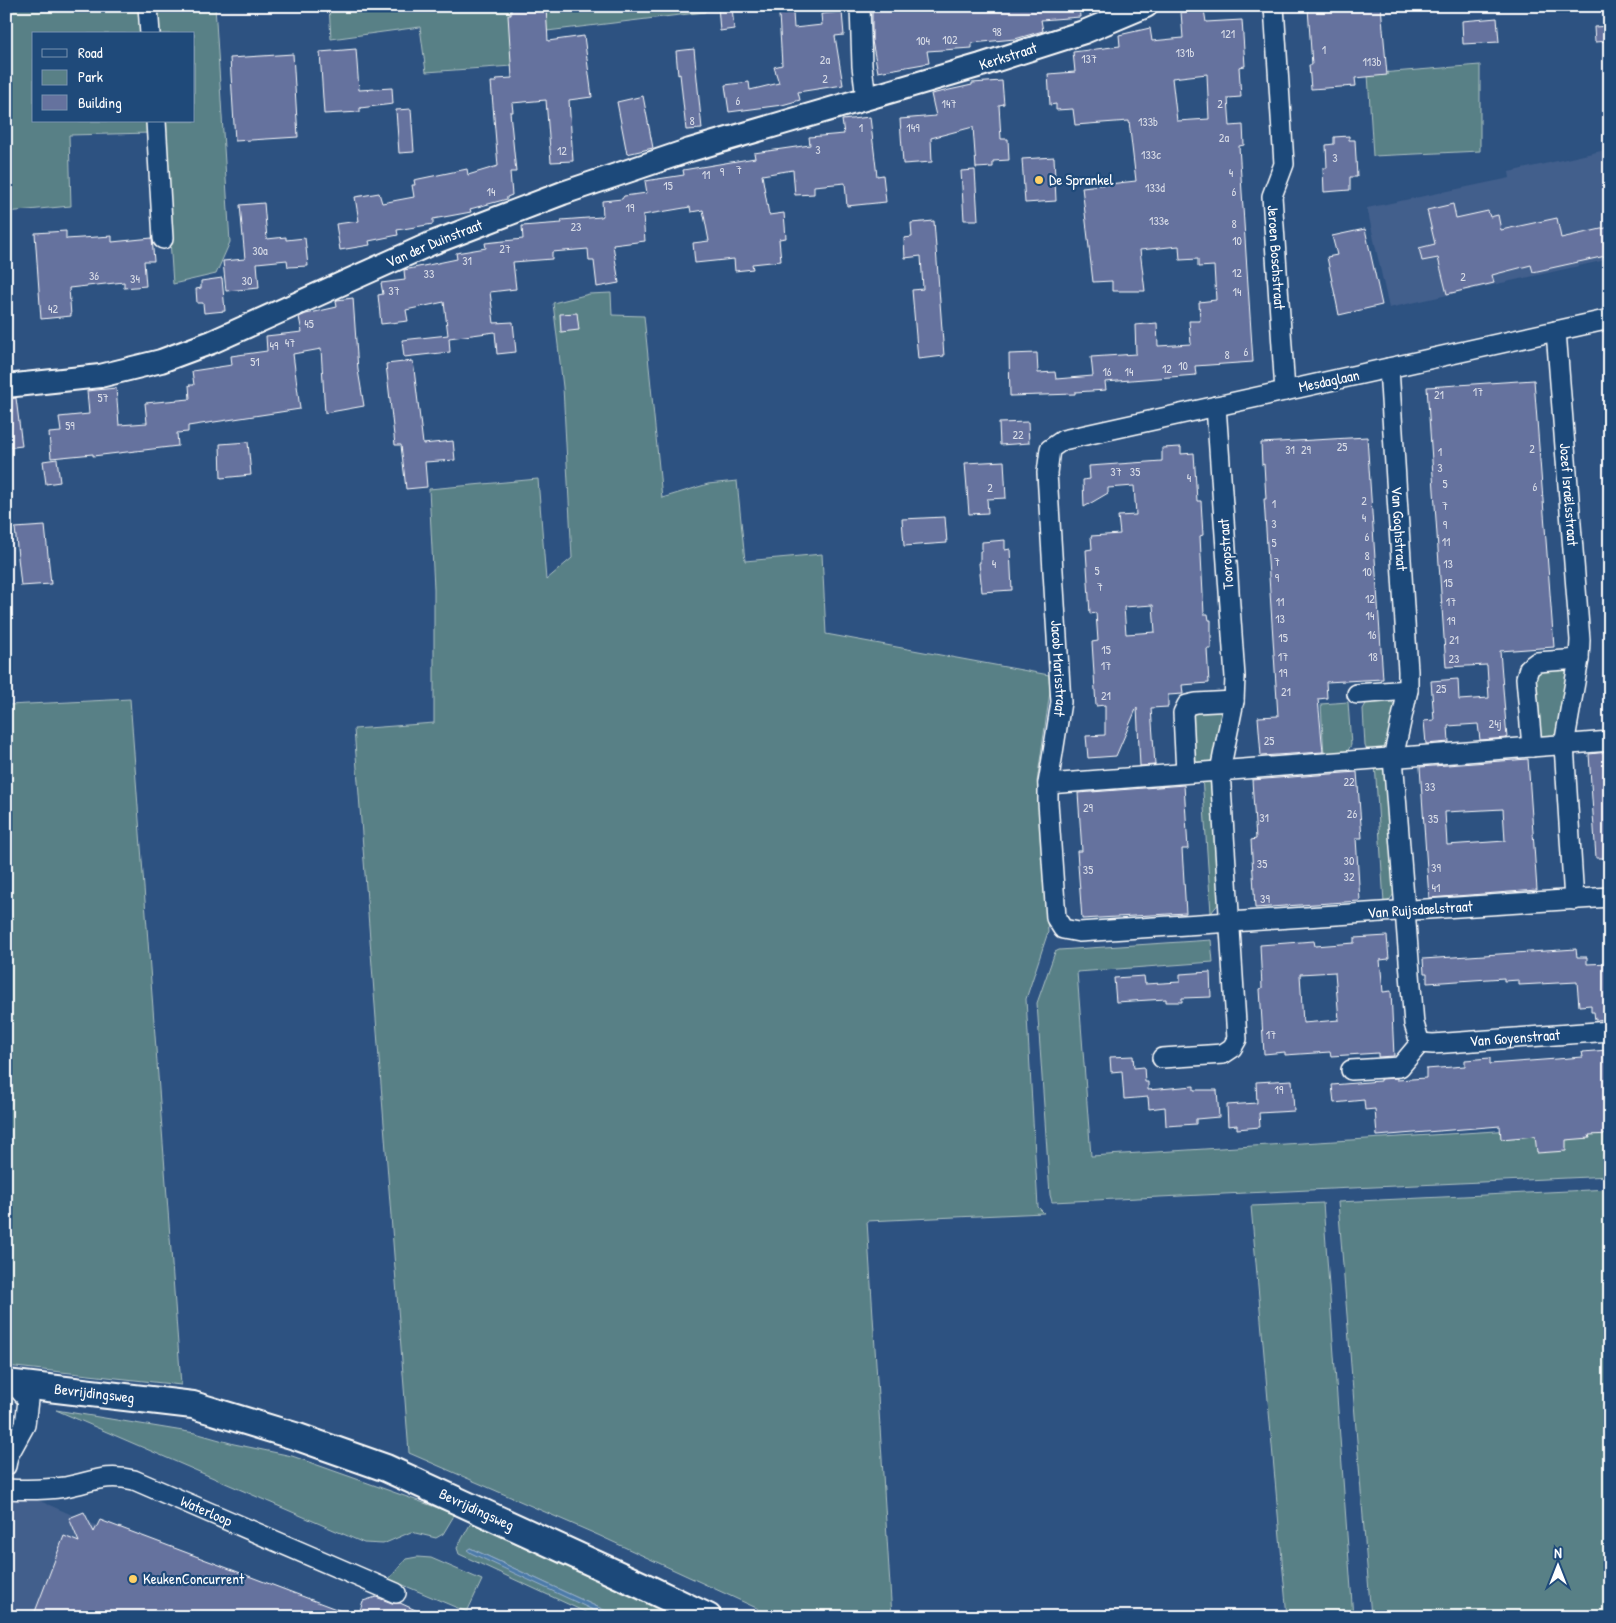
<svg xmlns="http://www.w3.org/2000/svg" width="1616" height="1623" viewBox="0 0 1616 1623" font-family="'Patrick Hand',sans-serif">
<rect width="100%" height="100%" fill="#2d5281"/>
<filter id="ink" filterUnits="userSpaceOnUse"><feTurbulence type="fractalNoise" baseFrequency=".02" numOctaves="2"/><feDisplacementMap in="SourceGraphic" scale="10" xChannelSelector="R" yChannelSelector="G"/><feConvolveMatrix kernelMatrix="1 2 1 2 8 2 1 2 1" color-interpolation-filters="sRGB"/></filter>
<g filter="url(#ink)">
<g fill="#425f8c">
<polygon points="1610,149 1610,259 1389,308 1367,208 1510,178 1509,172"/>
<polygon points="6,1488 40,1501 247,1591 334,1617 6,1617"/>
</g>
<g fill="#598086" stroke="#acc0c2">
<polygon points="6,6 142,6 144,34 34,34 34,121 150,121 151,133 69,135 71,206 6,212"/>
<polygon points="154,6 215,6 230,242 216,274 173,284 162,121 194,121 194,34 156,34"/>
<polygon points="329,6 510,6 512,66 426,72 420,27 331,39"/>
<polygon points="545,6 705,6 705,12 547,31"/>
<polygon points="1480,65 1480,151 1373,156 1368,74"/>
<polygon points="611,293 612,315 644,316 662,498 708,484 737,481 745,561 822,554 826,634 1049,675 1050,692 1037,782 1048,932 1026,999 1038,1207 1044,1213 867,1221 892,1617 776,1617 598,1535 409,1453 354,729 434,723 434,589 429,489 538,479 546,580 572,558 563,387 553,303 589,294"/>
<polygon points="1563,668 1568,674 1556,738 1539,737 1534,676 1539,669"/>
<polygon points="6,687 8,705 130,699 181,1385 6,1366"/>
<polygon points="1391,700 1396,708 1385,751 1368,752 1365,746 1363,709 1367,702"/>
<polygon points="1348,702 1351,745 1346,754 1324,755 1321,704"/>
<polygon points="1219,710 1222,714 1213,764 1202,768 1194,763 1192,714 1195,711"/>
<polygon points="1375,763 1384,767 1387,772 1395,892 1389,901 1384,903"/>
<polygon points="1202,776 1213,781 1220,902 1211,913"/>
<polygon points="1211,940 1213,962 1077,972 1091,1156 1610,1124 1610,1176 1052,1202 1050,1195 1037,1003 1055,952 1059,950"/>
<polygon points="1610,1189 1610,1617 1371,1617 1338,1202"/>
<polygon points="1323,1203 1353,1617 1287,1617 1251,1206"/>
<polygon points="56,1410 195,1433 234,1444 292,1456 455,1514 443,1534 436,1538 411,1532 383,1544 364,1543"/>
<polygon points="472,1521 682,1617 619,1617 470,1548 468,1550 608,1617 596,1617 459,1554 457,1548"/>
<polygon points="417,1557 431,1558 482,1580 467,1612 389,1579 406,1559"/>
</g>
<polygon fill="#4c7aa8" stroke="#94afcb" points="470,1548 619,1617 608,1617 471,1553 467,1550"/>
<g fill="#65729e" stroke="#fff" fill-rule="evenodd">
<polygon points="511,6 546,7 548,41 584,36 592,97 569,100 573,161 551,162 546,100 512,103 513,112 510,112 516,172 510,172 512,195 507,197 507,199 470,209 471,212 433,219 433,224 397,230 398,235 369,241 370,245 340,250 336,224 359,221 355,197 379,193 382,203 414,197 412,185 415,185 414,180 467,169 468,175 498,166 491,82 497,82 496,79 512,78 508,15 511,15"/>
<polygon points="718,6 732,6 734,29 720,31"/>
<polygon points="872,6 1079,6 1080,17 1041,20 1043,31 1015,39 972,43 972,48 927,51 929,63 878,72 872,41"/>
<polygon points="1328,6 1381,6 1387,75 1355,78 1356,86 1311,89 1309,65 1312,65 1308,8"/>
<path d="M1204,10L1206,22L1242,20L1245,66L1239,67L1241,97L1228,98L1230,126L1243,125L1244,145L1239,146L1253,362L1195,366L1196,375L1105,382L1106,390L1075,392V394L1010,396L1009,354L1037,353L1038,373L1055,372L1056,379L1093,376L1091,357L1136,354L1135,325L1157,323L1158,346L1191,344L1189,321H1200L1199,302L1216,300L1214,266L1198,267V259L1180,260L1179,246L1140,250L1145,291H1112V281L1093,282L1082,187L1136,181L1129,121L1075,125L1073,109L1056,110V104L1050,105L1048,74L1075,72L1073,52L1120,46L1119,35L1150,28L1152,41L1183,38L1181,12ZM1207,74L1209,119L1177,121L1172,78Z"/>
<polygon points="842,12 844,35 835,36 843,85 798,92 800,100 782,105 729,112 725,85 749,82 750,90 779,83 774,67 782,65 779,14 793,13 794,28 822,25 821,14"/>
<polygon points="1497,18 1499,42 1463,44 1462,21"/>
<polygon points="1610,26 1610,41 1595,42 1594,27"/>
<polygon points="356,49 359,90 392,88 393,104 360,108 360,112 324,114 320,52"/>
<polygon points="694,49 702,129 686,130 680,74 678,75 676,51"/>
<polygon points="293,54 298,137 235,141 230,58"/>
<polygon points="1002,81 1004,104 999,105 1001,139 1008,139 1009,160 993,161 993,167 976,168 973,127 931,138 932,162 903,164 900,119 936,116 931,94 972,85 972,83"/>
<polygon points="643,96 653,148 627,154 617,102"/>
<polygon points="411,109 414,152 399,153 396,110"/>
<polygon points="870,117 877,176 883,175 886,202 847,206 845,183 814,186 814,194 795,195 793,170 762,175 769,215 784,213 786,238 779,239 781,261 752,264 753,269 735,271 734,259 695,263 693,243 709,241 703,210 691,212 690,207 643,215 645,241 613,245 619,283 597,287 594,261 589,261 588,249 552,252 552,259 513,262 516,289 490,292 494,323 513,322 516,352 497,354 495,332 449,338 450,352 404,357 402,340 448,335 444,302 406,310 408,321 381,324 378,295 383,294 381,283 405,280 404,270 457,259 456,253 486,248 485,243 523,239 522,226 562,223 561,220 601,217 603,216 602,201 622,199 624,196 647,193 645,181 684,175 683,170 755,158 754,153 810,145 809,137 844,134 842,120"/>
<polygon points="1349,136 1349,140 1355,140 1357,177 1350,177 1350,190 1324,192 1323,168 1327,168 1326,145 1334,144 1334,137"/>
<polygon points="1054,157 1056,201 1025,203 1022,159"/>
<polygon points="975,170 978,220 964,220 961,171"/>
<polygon points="264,203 267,239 286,237 286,240 305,238 308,266 288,267 287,260 257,263 259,288 226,291 223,261 245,259 240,205"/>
<polygon points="1453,204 1456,218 1488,211 1490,217 1498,215 1501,230 1557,218 1561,238 1610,227 1610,255 1533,272 1531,265 1492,275 1494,283 1447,294 1438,258 1422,261 1419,248 1435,244 1427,210"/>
<polygon points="934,221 944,356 918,359 912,290 923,289 921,256 905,258 904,238 912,237 911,223"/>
<polygon points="1365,229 1382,305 1339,315 1327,257 1337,255 1332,236"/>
<polygon points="66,231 66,239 112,236 112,242 152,238 154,261 144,261 146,286 124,288 124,282 69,288 71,316 41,319 35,233"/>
<polygon points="222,278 225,311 204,313 203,303 197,303 196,289 201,288 201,281"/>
<polygon points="353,298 358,370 364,406 325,413 321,349 293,354 300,409 188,426 188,432 177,433 178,446 93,456 93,454 51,458 49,433 61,432 59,417 89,414 87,391 116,388 119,425 147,423 145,403 190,399 189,385 194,385 192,371 232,365 231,356 267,351 266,336 302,332 299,317 306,314 337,307 336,301 337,300"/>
<polygon points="577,313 579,330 561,332 560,314"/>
<polygon points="413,361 423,444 453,441 455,460 425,462 427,487 406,489 401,445 395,445 386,364"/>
<polygon points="1534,380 1554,647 1500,651 1507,738 1480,740 1478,724 1448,726 1449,742 1426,744 1424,721 1434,720 1431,681 1458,679 1459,700 1489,698 1487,665 1446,667 1427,387"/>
<polygon points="16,398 22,446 6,448 6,399"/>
<polygon points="1028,422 1029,443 1000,445 999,423"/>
<polygon points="1367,437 1383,679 1326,682 1327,698 1318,699 1323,752 1261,756 1258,717 1278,716 1264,499 1266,499 1264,464 1262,465 1261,443"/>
<polygon points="248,442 251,475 221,478 220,444"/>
<path d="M1181,447V454L1194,453L1197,501H1201L1203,535L1200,536L1204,614H1208L1209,620H1211V649H1207L1209,683L1182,685L1183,694L1168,695V707L1151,708L1155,765L1140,766L1137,707L1116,756L1088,758L1086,736L1105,735V705L1096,706L1092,642L1098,641L1096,613L1090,614L1086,550L1092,549L1091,536L1120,534L1118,516L1136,515L1134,486L1108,488V493L1084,507L1083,480L1090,479L1089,466L1162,461V448ZM1153,605L1155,632L1126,634L1124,607Z"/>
<polygon points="57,459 60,482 46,484 43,461"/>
<polygon points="1004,461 1006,498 987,499 988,513 969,514 965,463"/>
<polygon points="945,517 947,543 904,546 902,519"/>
<polygon points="45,526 51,584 21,586 15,528"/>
<polygon points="1005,540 1005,550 1010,549 1012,590 982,592 979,563 980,563 980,551 982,551 982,542"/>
<polygon points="1608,752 1610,760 1610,858 1596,858 1589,754"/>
<path d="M1528,759L1537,890L1429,898L1420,767ZM1503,809L1505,841L1447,845L1445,812Z"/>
<polygon points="1357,772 1362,838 1356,838 1360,901 1255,908 1251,840 1256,839 1252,780"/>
<polygon points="1184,785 1188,849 1182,849 1186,913 1082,919 1077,851 1082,851 1078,793"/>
<path d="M1387,936L1389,959L1380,960L1383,992L1391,991L1394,1056L1378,1057V1053L1331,1056L1330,1052L1285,1055V1052L1264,1054L1260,989L1262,988L1260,945L1314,941L1315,946L1354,943V938ZM1335,972L1339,1020L1303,1023L1300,974Z"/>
<polygon points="1576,949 1577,957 1587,957 1587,964 1610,963 1610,1019 1595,1020 1594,1012 1591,1012 1591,1005 1579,1006 1577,982 1519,985 1519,980 1504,981 1504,978 1427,983 1427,973 1424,973 1423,959"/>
<polygon points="1210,972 1211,997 1182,998 1182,1002 1166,1002 1166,999 1116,1002 1114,978 1144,976 1145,984 1180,982 1180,974"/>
<polygon points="1608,1050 1608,1061 1610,1061 1610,1134 1589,1135 1590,1138 1566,1140 1566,1151 1537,1153 1535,1136 1501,1139 1500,1126 1377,1136 1375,1109 1365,1110 1364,1100 1334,1103 1332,1085 1380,1081 1380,1079 1397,1078 1397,1080 1426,1078 1426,1069 1465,1066 1465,1060 1490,1058 1490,1064 1543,1060 1583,1057 1582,1052"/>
<polygon points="1133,1056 1134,1068 1144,1067 1145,1082 1148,1082 1148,1090 1194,1086 1194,1090 1217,1090 1219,1117 1196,1119 1196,1124 1166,1126 1165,1107 1149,1109 1148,1097 1124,1099 1122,1071 1111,1072 1110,1057"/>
<polygon points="1292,1080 1294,1111 1259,1113 1260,1127 1237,1129 1237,1125 1228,1126 1227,1105 1257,1103 1256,1082"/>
<polygon points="84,1512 94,1532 100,1520 352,1615 351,1617 33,1617 64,1536 79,1542 69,1518"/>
<polygon points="376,1597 392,1603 400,1603 431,1617 358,1617 363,1601"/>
</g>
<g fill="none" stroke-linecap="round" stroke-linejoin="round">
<defs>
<g id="minor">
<polyline points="148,6 150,34"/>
<polyline points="860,6 862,66 866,99"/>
<path id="s1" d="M1274,6L1284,164L1272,196L1285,391"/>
<polyline points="156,121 163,239"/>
<path id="s2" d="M1610,319L1063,440L1050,449L1047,473L1061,702L1048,784V802L1056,918L1063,929L1079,932L1610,897"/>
<path id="s3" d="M1556,331L1580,640L1579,659L1564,745L1574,900"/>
<path id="s4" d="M1389,368L1408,671V690L1393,758L1414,1024L1420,1043"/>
<polyline points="1357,694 1408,690"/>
<polyline points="1532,747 1526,678 1529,668 1537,662 1579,659"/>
<polyline points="1186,773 1183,713 1187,705 1196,703 1234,701"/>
<polyline points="1048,784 1610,741"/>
<path id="s5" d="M1420,1043L1433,1044L1610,1031"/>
<polyline points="1162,1058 1223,1054 1232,1048 1237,1039 1220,771 1234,701 1235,677 1216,406"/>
<polyline points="1351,1070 1400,1067 1420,1043"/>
<polyline points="6,1466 8,1456 25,1425 28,1400 14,1384 11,1387"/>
<path id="s6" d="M6,1489C26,1490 45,1490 65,1487C93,1482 104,1473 134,1480L396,1593"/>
</g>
<g id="tertiary">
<path id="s7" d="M6,386L100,376L161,361L212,342L430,244L563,193L690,150L981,65L1084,32L1146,6"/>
</g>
<g id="secondary">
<path id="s8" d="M6,1383L193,1405L298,1437L386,1468L641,1585L708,1617"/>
</g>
</defs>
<use href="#minor" stroke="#fff" stroke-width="22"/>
<use href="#tertiary" stroke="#fff" stroke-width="26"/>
<use href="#secondary" stroke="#fff" stroke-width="30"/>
<use href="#minor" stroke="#1f4a7a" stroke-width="19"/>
<use href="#tertiary" stroke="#1f4a7a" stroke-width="22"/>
<use href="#secondary" stroke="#1f4a7a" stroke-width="26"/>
</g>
</g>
<g fill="#ffd166" stroke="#1f4a7a" stroke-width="2">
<circle cx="1039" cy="180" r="5"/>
<circle cx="133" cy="1579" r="5"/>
</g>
<g text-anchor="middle" stroke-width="4.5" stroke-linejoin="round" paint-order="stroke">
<g font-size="12" fill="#d8dce7">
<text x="997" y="36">98</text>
<text x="1228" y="38">121</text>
<text x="950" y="44">102</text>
<text x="923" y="45">104</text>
<text x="1324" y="54">1</text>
<text x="1185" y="57">131b</text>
<text x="1089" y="63">137</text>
<text x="825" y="64">2a</text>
<text x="1372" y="66">113b</text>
<text x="825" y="83">2</text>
<text x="738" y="105">6</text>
<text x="949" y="108">147</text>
<text x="1220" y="108">2</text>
<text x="692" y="125">8</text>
<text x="1148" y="126">133b</text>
<text x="861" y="132">1</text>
<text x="913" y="132">149</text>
<text x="1224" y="142">2a</text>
<text x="818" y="154">3</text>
<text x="562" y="155">12</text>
<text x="1151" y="159">133c</text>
<text x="1335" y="162">3</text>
<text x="739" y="174">7</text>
<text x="722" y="176">9</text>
<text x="1231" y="177">4</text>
<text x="706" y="179">11</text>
<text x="668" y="190">15</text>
<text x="1155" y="192">133d</text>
<text x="491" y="196">14</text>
<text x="1234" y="196">6</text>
<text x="630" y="212">19</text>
<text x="1159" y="225">133e</text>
<text x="1234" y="228">8</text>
<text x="576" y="231">23</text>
<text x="1237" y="245">10</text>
<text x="505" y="253">27</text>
<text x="260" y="255">30a</text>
<text x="467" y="265">31</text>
<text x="1237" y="277">12</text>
<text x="429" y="278">33</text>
<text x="94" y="280">36</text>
<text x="1463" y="281">2</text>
<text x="135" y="283">34</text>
<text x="247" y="285">30</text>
<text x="394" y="295">37</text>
<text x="1237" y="296">14</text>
<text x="53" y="313">42</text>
<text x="309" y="328">45</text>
<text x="290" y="347">47</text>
<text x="274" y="350">49</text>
<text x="1246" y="356">6</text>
<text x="1227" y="359">8</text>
<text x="255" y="366">51</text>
<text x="1183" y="370">10</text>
<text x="1167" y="373">12</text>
<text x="1107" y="376">16</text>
<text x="1129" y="376">14</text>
<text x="1478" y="396">17</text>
<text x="1439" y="399">21</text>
<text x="103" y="402">57</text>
<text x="70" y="430">59</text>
<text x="1018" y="439">22</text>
<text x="1342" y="451">25</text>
<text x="1532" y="453">2</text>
<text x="1290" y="454">31</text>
<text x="1306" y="454">29</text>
<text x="1440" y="456">1</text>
<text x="1440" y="472">3</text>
<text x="1116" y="476">37</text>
<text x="1135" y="476">35</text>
<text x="1189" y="482">4</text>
<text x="1445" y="488">5</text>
<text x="1535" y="491">6</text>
<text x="990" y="492">2</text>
<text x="1364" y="505">2</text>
<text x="1274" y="508">1</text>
<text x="1445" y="510">7</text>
<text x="1364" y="522">4</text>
<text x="1274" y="528">3</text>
<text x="1445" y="529">9</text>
<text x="1367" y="541">6</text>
<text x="1446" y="546">11</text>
<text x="1274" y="547">5</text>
<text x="1367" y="560">8</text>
<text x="1277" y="566">7</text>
<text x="994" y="568">4</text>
<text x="1448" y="568">13</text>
<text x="1097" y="575">5</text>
<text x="1367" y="576">10</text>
<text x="1277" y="582">9</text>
<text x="1448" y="587">15</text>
<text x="1100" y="591">7</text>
<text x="1370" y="603">12</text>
<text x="1280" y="606">11</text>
<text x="1451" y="606">17</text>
<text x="1370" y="620">14</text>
<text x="1280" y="623">13</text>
<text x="1451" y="625">19</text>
<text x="1372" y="639">16</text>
<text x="1283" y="642">15</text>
<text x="1454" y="644">21</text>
<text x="1106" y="654">15</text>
<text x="1283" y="661">17</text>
<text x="1373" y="661">18</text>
<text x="1454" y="663">23</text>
<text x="1106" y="670">17</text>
<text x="1283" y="677">19</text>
<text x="1441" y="693">25</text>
<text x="1286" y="696">21</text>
<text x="1106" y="700">21</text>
<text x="1495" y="728">24j</text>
<text x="1269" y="745">25</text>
<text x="1349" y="786">22</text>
<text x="1430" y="791">33</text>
<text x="1088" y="812">29</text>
<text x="1352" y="818">26</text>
<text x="1264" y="822">31</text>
<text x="1433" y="823">35</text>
<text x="1349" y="865">30</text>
<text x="1262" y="868">35</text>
<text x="1436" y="872">39</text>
<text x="1088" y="874">35</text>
<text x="1349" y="881">32</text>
<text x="1436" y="892">41</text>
<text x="1265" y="903">39</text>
<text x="1271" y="1039">17</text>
<text x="1279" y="1094">19</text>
</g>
<g font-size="15" fill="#fff" stroke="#1f4a7a">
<text dy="5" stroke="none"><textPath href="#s7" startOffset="1059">Kerkstraat</textPath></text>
<text dy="5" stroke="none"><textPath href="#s7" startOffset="455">Van der Duinstraat</textPath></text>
<text dy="5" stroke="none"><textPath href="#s1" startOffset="254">Jeroen Boschstraat</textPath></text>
<text transform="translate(1329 381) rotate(-12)" y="5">Mesdaglaan</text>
<text dy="5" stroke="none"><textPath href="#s3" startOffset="164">Jozef Israëlsstraat</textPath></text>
<text dy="5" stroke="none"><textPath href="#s4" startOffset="161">Van Goghstraat</textPath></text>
<text transform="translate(1226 554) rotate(-94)" y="5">Tooropstraat</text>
<text dy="5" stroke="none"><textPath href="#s2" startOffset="796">Jacob Marisstraat</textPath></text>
<text dy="5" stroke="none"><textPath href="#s2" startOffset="1418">Van Ruijsdaelstraat</textPath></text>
<text dy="5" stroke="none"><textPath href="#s5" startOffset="95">Van Goyenstraat</textPath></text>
<text dy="5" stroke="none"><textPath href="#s8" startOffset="89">Bevrijdingsweg</textPath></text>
<text dy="5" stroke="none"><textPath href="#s8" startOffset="491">Bevrijdingsweg</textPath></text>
<text dy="5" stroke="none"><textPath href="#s6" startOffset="208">Waterloop</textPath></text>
</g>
<g font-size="15" fill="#fff" stroke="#1f4a7a" text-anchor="start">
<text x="1049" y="185">De Sprankel</text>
<text x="143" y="1584">KeukenConcurrent</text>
</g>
</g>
<rect width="1616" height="1623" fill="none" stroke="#1f4a7a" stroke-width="25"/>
<rect x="12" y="12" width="1591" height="1598" fill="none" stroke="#fff" stroke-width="2" filter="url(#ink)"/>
<rect x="32" y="32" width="162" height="90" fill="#1f4a7a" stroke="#7992af"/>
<rect x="42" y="49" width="25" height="8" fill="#1f4a7a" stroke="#7992af"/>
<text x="78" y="58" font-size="15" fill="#ffffff">Road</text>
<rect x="42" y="70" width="25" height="15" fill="#598086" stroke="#7992af"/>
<text x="78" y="82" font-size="15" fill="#ffffff">Park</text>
<rect x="42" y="95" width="25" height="15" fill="#65729e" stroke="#7992af"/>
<text x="78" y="108" font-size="15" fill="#ffffff">Building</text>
<g transform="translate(1558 1566)" stroke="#1f4a7a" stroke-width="4" paint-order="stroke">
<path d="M0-4L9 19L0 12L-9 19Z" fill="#ffffff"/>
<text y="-8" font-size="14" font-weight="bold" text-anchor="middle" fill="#ffffff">N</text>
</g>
</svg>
